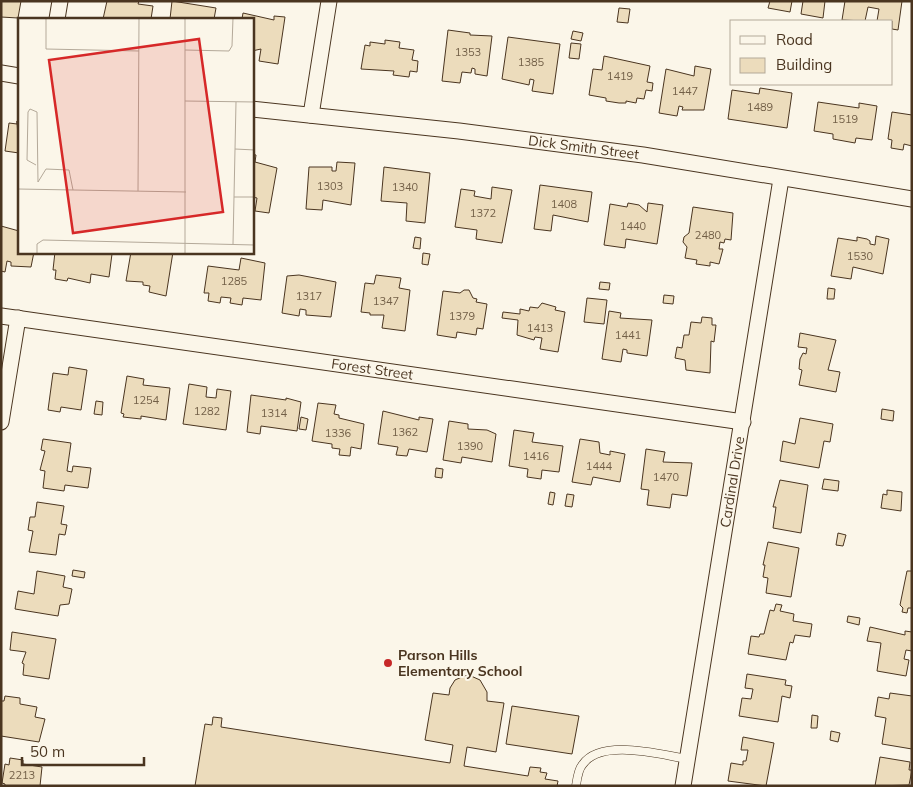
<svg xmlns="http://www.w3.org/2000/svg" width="913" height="787" viewBox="0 0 913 787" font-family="Mulish,sans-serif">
<rect width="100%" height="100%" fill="#fbf6e9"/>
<g fill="#ecdcbc" stroke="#4a3520">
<polygon points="1,1 21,1 18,18 1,17"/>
<polygon points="107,1 139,1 138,4 153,6 151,19 103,19"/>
<polygon points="172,1 216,8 214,19 170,19"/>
<polygon points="770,1 792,1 790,12 768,8"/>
<polygon points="803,1 825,1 823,18 801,14"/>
<polygon points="845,1 902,1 898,30 892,29 892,21 877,21 879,9 868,7 865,21 842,20"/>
<polygon points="619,8 630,9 628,23 617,22"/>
<polygon points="243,13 274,20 274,16 285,17 278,64 259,61 261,49 252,51 252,19 242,19"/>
<polygon points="448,30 470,33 470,35 492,36 487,76 475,74 475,69 472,68 471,73 462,72 460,83 442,81"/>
<polygon points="573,31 583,33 581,41 571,39"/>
<polygon points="508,37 560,44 553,94 532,91 534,80 530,79 529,85 502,79"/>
<polygon points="385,40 400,42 399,48 414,50 412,60 418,61 417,72 410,71 409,77 393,75 394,71 361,69 365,45 370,46 370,42 385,44"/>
<polygon points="571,43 581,44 579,59 569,58"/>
<polygon points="604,56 650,66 647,82 653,83 652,91 646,90 644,99 637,98 636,103 626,101 626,103 619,103 606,101 606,98 589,95 593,69 602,70"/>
<polygon points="695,66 711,69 704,110 682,110 683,107 679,106 677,116 659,113 666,69 694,76"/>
<polygon points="760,88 792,93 787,128 728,119 732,90 759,94"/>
<polygon points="818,102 859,108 859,103 877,106 872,140 856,138 855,143 833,139 833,134 814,131"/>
<polygon points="892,112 912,115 912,146 904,144 903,150 891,148 892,140 888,139"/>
<polygon points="17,121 19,153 5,151 9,123 17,124"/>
<polygon points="252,154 256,155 255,162 277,168 269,213 255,211 257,198 252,197"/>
<polygon points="337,162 355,163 351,205 323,200 322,210 306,209 309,167 332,167 332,171 336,171"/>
<polygon points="384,167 430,173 425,223 406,221 407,203 381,201"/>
<polygon points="540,185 592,192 588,222 553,215 551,231 534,229"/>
<polygon points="492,187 512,190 502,243 476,239 477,230 455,227 461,189 475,191 474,196 491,199"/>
<polygon points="628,203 639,205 647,212 648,203 663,205 657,244 626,239 625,248 604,245 610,204 627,207"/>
<polygon points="693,207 733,213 731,240 725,239 724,243 720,242 719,249 723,249 719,264 710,262 710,266 696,264 697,260 685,258 687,247 683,242 684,237 689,233"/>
<polygon points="1,226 19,231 19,252 34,252 31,267 11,266 11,262 7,261 5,272 1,271"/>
<polygon points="876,236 889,239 883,274 853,267 851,279 831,276 838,238 857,241 857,237 867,239 870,241 870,244 875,245"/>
<polygon points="415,237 421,238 420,249 413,248"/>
<polygon points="55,252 112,254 109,277 91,274 90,283 68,278 67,281 55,279 56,270 53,270"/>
<polygon points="131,252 173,252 166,296 149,292 150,286 143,285 143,282 126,281"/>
<polygon points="423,253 430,254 428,265 422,264"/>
<polygon points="241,258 265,263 261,300 243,298 242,305 230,303 231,298 221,297 220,303 208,301 209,293 204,293 208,266 239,270"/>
<polygon points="299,275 336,282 331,317 306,315 306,310 300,309 299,316 282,313 287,276"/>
<polygon points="376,275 401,278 399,288 410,290 405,331 382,328 384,315 370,315 370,313 361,312 365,283 374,284"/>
<polygon points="600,282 610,283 609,290 599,289"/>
<polygon points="828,288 835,289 834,299 827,299"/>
<polygon points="464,290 469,290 473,298 477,299 476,302 487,304 483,329 477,328 476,335 457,332 456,338 437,335 443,291 460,293"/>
<polygon points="664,295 674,296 673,304 663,303"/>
<polygon points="587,298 607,300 604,324 584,322"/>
<polygon points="542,303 556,307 555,310 565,312 558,352 540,349 542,338 535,337 534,340 517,335 518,320 502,318 503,312 520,314 520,309 529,311 530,307 538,308"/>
<polygon points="609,311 621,313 620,318 652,320 647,356 627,353 627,350 623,349 621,362 602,359"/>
<polygon points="702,317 712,318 712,325 716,325 714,342 711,341 710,373 686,370 685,360 675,358 677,347 682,348 684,335 689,335 691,322 701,323"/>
<polygon points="800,333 836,340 828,370 840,372 836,392 799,385 802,370 799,369 800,359 803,353 806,354 807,348 798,347"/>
<polygon points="69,367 87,370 81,410 61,407 60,412 48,410 53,373 68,375"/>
<polygon points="127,376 144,379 143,385 170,388 166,420 141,416 141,419 123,417 124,414 121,413"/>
<polygon points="189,384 207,387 206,397 216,398 217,389 231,391 226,430 183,424"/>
<polygon points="251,395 286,400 286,398 301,402 297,431 261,426 260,434 247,432"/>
<polygon points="96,401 103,402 102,415 94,414"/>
<polygon points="318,403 336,405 334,414 339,415 339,418 364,424 361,449 351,447 350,456 339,455 340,449 332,448 332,444 312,441"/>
<polygon points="882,409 894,411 893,421 881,419"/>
<polygon points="383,411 419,420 419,417 433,419 427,452 409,449 407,456 396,455 398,447 378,444"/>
<polygon points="301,417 308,419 306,430 299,429"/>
<polygon points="800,418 833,424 830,442 824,441 819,468 780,461 783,441 795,444"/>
<polygon points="449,421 468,424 468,429 487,430 496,434 492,462 462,457 461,463 443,460"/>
<polygon points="514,430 534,433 532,442 563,446 559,472 542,470 541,479 527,477 528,469 509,466"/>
<polygon points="43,439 71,443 67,471 72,472 73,466 91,468 88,488 65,485 64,491 43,488 45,471 40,470 45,451 41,450"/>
<polygon points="580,439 599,442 600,453 610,455 610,451 625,454 620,482 593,477 591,485 572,482"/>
<polygon points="646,449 665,452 663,462 692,463 687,496 672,494 670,508 647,505 649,490 641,489"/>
<polygon points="436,468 443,469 442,478 435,477"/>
<polygon points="824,479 839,481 838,491 822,489"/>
<polygon points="780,480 808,485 801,533 773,528 776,507 773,507"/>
<polygon points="887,490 902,492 901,511 881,508 883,494 887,495"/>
<polygon points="550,492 555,493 553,505 548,504"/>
<polygon points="567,494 574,495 572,507 565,506"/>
<polygon points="37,502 64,506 61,524 67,525 65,535 59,534 56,555 29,552 33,531 28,530 30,517 35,517"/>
<polygon points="838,533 846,535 843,546 836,545"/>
<polygon points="768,542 799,548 791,597 766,593 768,578 763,577 765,565 763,565"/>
<polygon points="73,570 85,572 84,578 72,576"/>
<polygon points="37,571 65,576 63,587 72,589 69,604 60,605 58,616 15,609 18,591 34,594"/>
<polygon points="907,571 912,571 912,608 908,608 907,613 902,612 903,608 900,605"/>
<polygon points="776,604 782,605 780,611 794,614 793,621 812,624 810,637 795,635 793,643 790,642 786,660 748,654 751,636 759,637 760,634 764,634 770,610 774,611"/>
<polygon points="848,616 860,618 859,625 847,622"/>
<polygon points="870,627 905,635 905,631 912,632 912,651 906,650 904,659 909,660 906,676 877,671 881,643 867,641"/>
<polygon points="12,632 56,639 49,679 23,675 24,664 22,663 26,652 10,650"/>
<polygon points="747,674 786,680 785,685 792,686 790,698 782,696 778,722 739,716 742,698 751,699 753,689 745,688"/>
<polygon points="464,676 471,676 480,680 487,692 487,701 504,703 496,752 467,747 464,766 528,776 530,767 541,768 540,772 547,773 545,779 558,781 557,786 195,786 205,724 212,725 213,717 222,718 221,727 450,763 453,745 425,740 433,693 449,695 450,688 455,680"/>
<polygon points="890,693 912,696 912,749 882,744 886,718 875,716 878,697 889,699"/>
<polygon points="5,696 20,698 20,704 37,707 35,717 45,719 39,742 1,736 1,701 4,701"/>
<polygon points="512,706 579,716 572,754 506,744"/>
<polygon points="812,715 818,716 817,728 811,728"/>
<polygon points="831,731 840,733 838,742 830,740"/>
<polygon points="743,737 774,743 766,786 728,781 731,763 743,765 743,761 746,761 748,750 741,750"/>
<polygon points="880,757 910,762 909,770 912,770 909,785 875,786"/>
<polygon points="10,758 23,760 23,764 42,767 40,786 5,786 5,784 2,783 5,764 9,765"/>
</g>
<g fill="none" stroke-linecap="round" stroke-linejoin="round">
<defs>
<path id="lane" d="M576,786C577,779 578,769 583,764C602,738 661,755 688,759"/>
<g id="street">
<polyline points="57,19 60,1"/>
<polyline points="1,73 19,76"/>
<path id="s1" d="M252,109L459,131L643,155L912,199"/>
<polyline points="311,115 329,1"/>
<path id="s2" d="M1,316L743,422"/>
<polyline points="1,422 18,318"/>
<path id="s3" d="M683,786L781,179"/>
</g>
</defs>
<use href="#lane" stroke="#4a3520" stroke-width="9"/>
<use href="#street" stroke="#4a3520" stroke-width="17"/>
<use href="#lane" stroke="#fbf6e9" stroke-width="8"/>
<use href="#street" stroke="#fbf6e9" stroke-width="15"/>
</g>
<circle fill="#c62828" stroke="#fbf6e9" stroke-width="2" cx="388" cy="663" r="5"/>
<g text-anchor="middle" stroke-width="4" stroke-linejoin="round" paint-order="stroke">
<g font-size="11" fill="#725f47">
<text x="468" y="56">1353</text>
<text x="531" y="66">1385</text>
<text x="620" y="80">1419</text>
<text x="685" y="95">1447</text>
<text x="760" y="111">1489</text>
<text x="845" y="123">1519</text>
<text x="330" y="190">1303</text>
<text x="405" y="191">1340</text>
<text x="564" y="208">1408</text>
<text x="483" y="217">1372</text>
<text x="633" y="230">1440</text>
<text x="708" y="239">2480</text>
<text x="860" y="260">1530</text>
<text x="234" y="285">1285</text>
<text x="309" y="300">1317</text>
<text x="386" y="305">1347</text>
<text x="462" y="320">1379</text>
<text x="540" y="332">1413</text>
<text x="628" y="339">1441</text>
<text x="146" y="404">1254</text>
<text x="207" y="415">1282</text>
<text x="274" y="417">1314</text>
<text x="405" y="436">1362</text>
<text x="338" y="437">1336</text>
<text x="470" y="450">1390</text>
<text x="536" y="460">1416</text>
<text x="599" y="470">1444</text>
<text x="666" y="481">1470</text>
<text x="22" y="779">2213</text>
</g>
<g font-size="14" fill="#4a3520" stroke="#fbf6e9">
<text dy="5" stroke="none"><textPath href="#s1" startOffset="334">Dick Smith Street</textPath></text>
<text dy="5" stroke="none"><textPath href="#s2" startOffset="375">Forest Street</textPath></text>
<text dy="5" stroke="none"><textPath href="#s3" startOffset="308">Cardinal Drive</textPath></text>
</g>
<g font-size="14" font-weight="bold" fill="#4a3520" stroke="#fbf6e9" text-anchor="start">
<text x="398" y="660">Parson Hills<tspan x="398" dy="16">Elementary School</tspan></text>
</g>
</g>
<g transform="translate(18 18)">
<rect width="236" height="236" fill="#fbf6e9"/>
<path fill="none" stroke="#b4a999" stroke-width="1" d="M28,0V31L121,33M167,32L211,33L214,28L215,0M167,83L237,84M217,131L237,132M18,147L9,142L10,94L12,91L19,94L20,164M20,164L28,151L51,152L55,172M0,171L168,174M120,173L121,0M216,179H237M215,226L218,84M19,236V226L25,222L237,227M167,236V0"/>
<path fill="#d62828" fill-opacity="0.15" stroke="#d62828" stroke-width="2.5" d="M181,21L205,194L55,215L31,42Z"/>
<rect width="236" height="236" fill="none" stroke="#4a3520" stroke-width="2.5"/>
</g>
<rect width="913" height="787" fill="none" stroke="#4a3520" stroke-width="5"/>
<rect x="730" y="20" width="162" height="65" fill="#fbf6e9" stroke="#b4a999"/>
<rect x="740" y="36" width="25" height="8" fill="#fbf6e9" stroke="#b4a999"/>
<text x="776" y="45" font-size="15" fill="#4a3520">Road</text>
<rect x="740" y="58" width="25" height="15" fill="#ecdcbc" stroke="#b4a999"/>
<text x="776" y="70" font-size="15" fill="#4a3520">Building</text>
<path d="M22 757v8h122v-8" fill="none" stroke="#4a3520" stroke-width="2.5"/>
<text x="30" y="757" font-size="15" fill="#4a3520" stroke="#fbf6e9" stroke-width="4" paint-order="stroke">50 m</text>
</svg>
